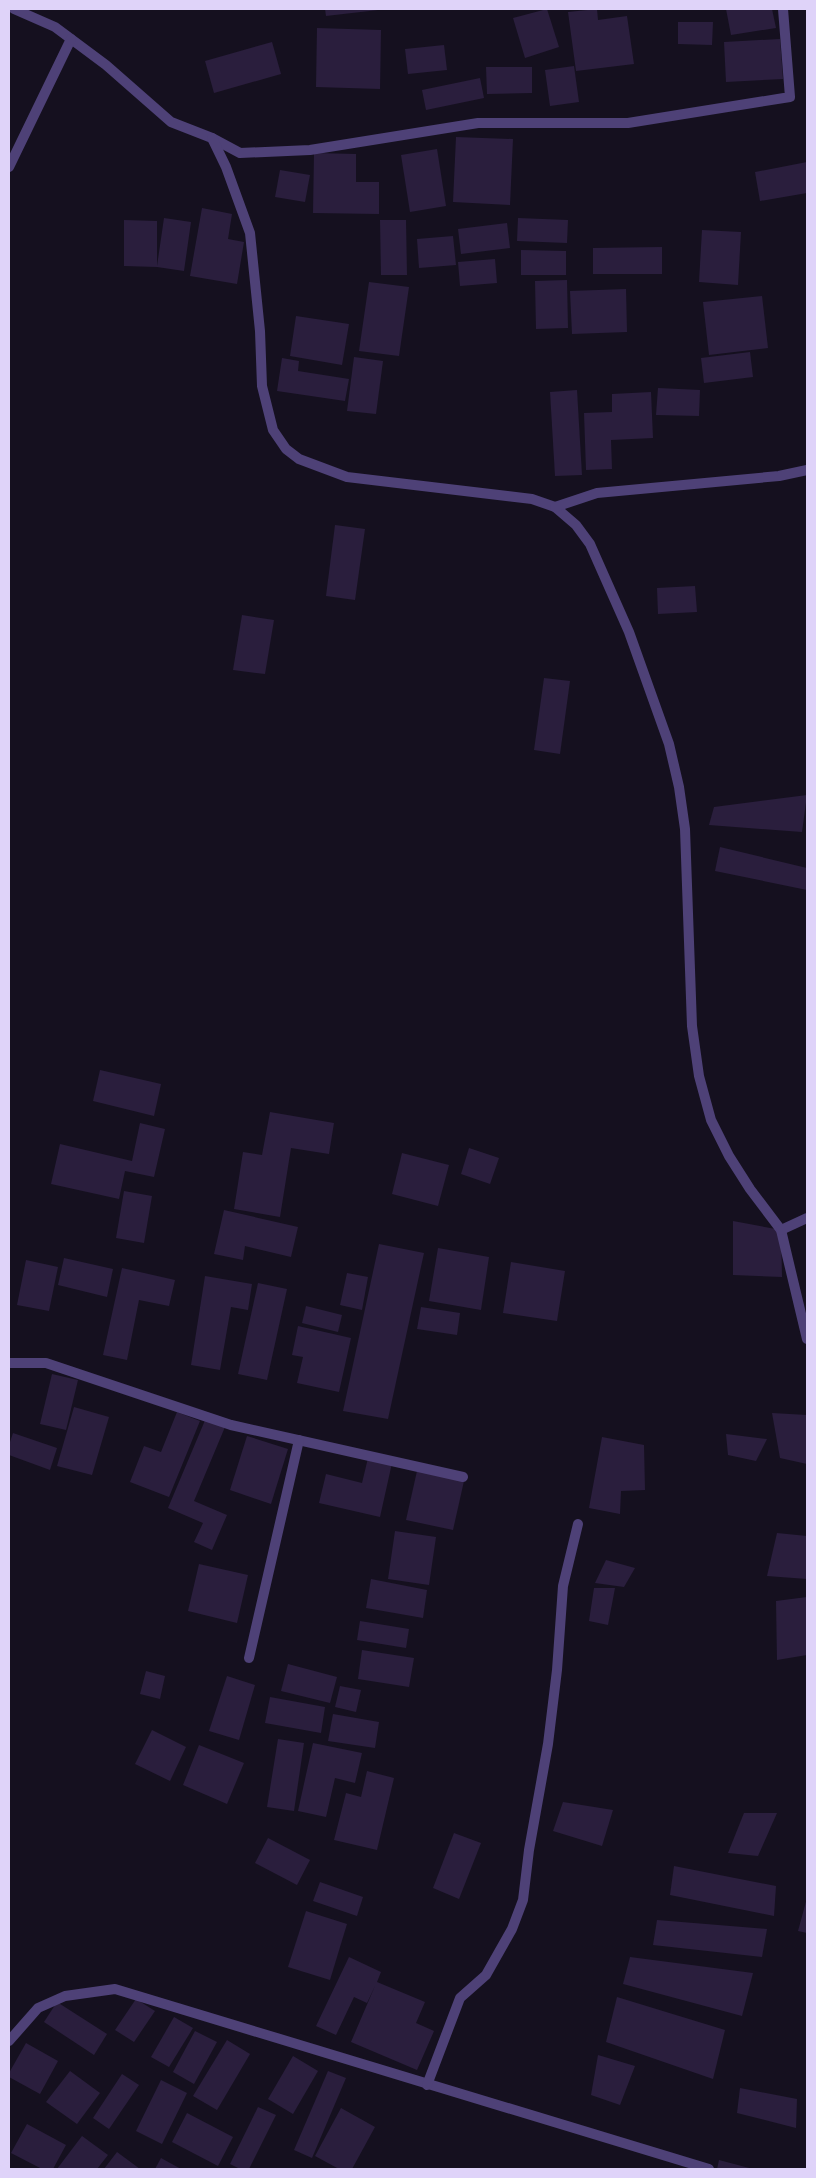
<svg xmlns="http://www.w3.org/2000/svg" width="816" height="2178" viewBox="0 0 816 2178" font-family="Roboto,sans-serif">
<rect width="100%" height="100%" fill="#15101f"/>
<g fill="#2a1e3d">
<polygon points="325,9 378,9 378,10 326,16"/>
<polygon points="547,9 559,47 525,58 513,18"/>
<polygon points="597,9 598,20 627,16 634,64 576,71 568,12"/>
<polygon points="726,9 772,9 776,28 731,35"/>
<polygon points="678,22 713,22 712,45 678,44"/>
<polygon points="317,28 381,30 380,89 316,87"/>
<polygon points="780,39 783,79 726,82 724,42"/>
<polygon points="272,42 281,74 214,93 205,61"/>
<polygon points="444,45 447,70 408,74 405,49"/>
<polygon points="574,66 579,102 550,106 545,70"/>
<polygon points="486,67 532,67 532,93 487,94"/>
<polygon points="480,78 484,98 426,110 422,90"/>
<polygon points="456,137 513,139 510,205 453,202"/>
<polygon points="437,149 446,206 410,212 401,155"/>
<polygon points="314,153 356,154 356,182 379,182 379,214 313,213"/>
<polygon points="807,162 807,193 760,201 755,172"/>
<polygon points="280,170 310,175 305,202 275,197"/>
<polygon points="202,208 232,214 228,239 244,242 237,284 190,276"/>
<polygon points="164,218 191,222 184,271 157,267 124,266 124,220 157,221 157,266"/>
<polygon points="518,218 568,220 567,243 517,241"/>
<polygon points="380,220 406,220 407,275 381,275"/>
<polygon points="507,223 510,248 461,254 458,229"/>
<polygon points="702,230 741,232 738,285 699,282"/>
<polygon points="453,236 456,265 419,268 417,239"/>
<polygon points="662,247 662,274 593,274 593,248"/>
<polygon points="521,250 566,251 566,275 521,275"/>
<polygon points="495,259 497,283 460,286 458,262"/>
<polygon points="567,280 568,328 536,329 535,281"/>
<polygon points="369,282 409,287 399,356 359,351"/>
<polygon points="626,289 627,332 572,334 570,291"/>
<polygon points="762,296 768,348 709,355 703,302"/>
<polygon points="296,316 349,324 342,365 290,356"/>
<polygon points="750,352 753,377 704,383 701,358"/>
<polygon points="354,357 383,361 376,414 347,411"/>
<polygon points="282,358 299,361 298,371 349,379 345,401 277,391"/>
<polygon points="658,388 700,390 699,416 656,415"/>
<polygon points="577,390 582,475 555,476 550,392"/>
<polygon points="651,392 653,438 611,440 612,469 586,470 584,413 612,412 612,394"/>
<polygon points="335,525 365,529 355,600 326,596"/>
<polygon points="695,586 697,612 658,614 657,588"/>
<polygon points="242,615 274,620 265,674 233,670"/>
<polygon points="544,678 570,681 560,754 534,750"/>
<polygon points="807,795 802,832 709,825 714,807"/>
<polygon points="720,847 807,868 807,890 715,871"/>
<polygon points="100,1070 161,1084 154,1116 93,1101"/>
<polygon points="270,1112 334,1123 329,1154 291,1148 280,1217 234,1209 243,1152 262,1155"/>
<polygon points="140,1123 165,1129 154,1177 125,1171 119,1199 51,1184 60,1144 132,1161"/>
<polygon points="469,1148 499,1158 490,1184 461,1174"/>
<polygon points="402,1153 449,1165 438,1206 392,1194"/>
<polygon points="124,1191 152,1196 144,1243 116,1238"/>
<polygon points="224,1210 298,1227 291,1257 245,1246 243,1260 214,1254"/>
<polygon points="733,1221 781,1230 782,1277 733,1275"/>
<polygon points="379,1244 424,1253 388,1419 343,1411"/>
<polygon points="438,1248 489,1257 481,1310 429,1301"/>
<polygon points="64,1258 113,1269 107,1297 58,1285"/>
<polygon points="26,1260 58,1267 49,1311 17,1305"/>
<polygon points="511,1262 565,1271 557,1321 503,1313"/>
<polygon points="122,1268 175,1280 169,1306 139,1300 127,1360 103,1355"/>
<polygon points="347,1273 368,1277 362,1310 340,1305"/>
<polygon points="205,1276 252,1284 248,1310 231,1307 220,1370 191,1365"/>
<polygon points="258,1283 287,1289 267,1380 238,1374"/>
<polygon points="306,1306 342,1315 338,1332 302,1323"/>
<polygon points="421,1307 460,1313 457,1335 417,1329"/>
<polygon points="298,1326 351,1338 339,1392 297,1383 303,1357 292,1355"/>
<polygon points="52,1374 78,1380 66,1430 40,1424"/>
<polygon points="74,1407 109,1417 92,1475 57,1466"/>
<polygon points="177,1412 200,1421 169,1497 130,1482 144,1446 161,1452"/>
<polygon points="772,1413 807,1415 807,1464 780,1458"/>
<polygon points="206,1418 225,1427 194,1501 227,1515 212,1550 194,1542 203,1523 168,1508"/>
<polygon points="13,1433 57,1448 50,1470 9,1455 9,1445"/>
<polygon points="726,1434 767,1439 756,1461 728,1455"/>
<polygon points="247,1436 288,1449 271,1504 230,1490"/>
<polygon points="602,1437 644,1445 645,1490 621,1491 620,1514 589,1508"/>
<polygon points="368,1458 392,1463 380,1517 319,1503 326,1474 362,1483"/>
<polygon points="417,1471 464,1481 453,1530 406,1520"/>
<polygon points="395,1531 436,1537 429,1585 388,1579"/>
<polygon points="777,1533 807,1536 807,1579 767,1576"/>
<polygon points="606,1560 635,1568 624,1587 595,1583"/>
<polygon points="199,1564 248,1575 237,1623 188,1611"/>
<polygon points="371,1579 427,1590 423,1618 366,1608"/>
<polygon points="594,1588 615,1588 608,1625 589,1621"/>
<polygon points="807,1597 807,1655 777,1660 776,1601"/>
<polygon points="360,1621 409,1629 406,1648 357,1640"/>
<polygon points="362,1650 414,1658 409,1687 358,1679"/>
<polygon points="288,1664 337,1677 330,1703 281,1691"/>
<polygon points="146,1671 165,1676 160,1699 140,1694"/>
<polygon points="227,1676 255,1685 239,1740 209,1731"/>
<polygon points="340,1686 361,1690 356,1712 335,1707"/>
<polygon points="270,1697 325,1707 321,1733 265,1723"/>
<polygon points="333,1714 379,1722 375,1748 328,1741"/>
<polygon points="152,1730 186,1747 170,1781 135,1764"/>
<polygon points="278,1739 304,1743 294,1811 267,1807"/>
<polygon points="313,1743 362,1753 355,1783 335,1778 326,1817 298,1811"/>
<polygon points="199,1745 244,1763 227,1804 183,1785"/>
<polygon points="367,1771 394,1778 377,1850 334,1840 346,1793 361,1797"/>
<polygon points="563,1802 613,1810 602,1846 553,1831"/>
<polygon points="744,1813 777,1813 758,1856 728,1853"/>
<polygon points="454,1833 481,1843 459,1899 433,1888"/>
<polygon points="268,1838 310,1860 297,1885 255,1863"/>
<polygon points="674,1866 776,1886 774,1916 670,1895"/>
<polygon points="320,1882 363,1897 357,1916 313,1901"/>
<polygon points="807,1898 807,1933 798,1931"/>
<polygon points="306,1911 347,1924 330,1980 288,1967"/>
<polygon points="657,1920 767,1929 762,1957 653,1945"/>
<polygon points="349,1957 381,1972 377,1982 425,2002 416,2023 434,2031 417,2070 351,2042 375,1986 367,2003 354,1997 336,2035 316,2026"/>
<polygon points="630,1957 753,1973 742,2016 623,1984"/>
<polygon points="617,1997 725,2030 713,2079 606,2042"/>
<polygon points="136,1999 155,2011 134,2042 115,2030"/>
<polygon points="57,2002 107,2034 94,2055 44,2022"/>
<polygon points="174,2017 193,2028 169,2067 151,2057"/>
<polygon points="195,2031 217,2042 194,2084 173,2072"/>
<polygon points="227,2040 250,2054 217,2110 193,2096"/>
<polygon points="26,2043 58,2061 40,2094 9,2077 9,2073"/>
<polygon points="598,2055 635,2066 620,2105 591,2095"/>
<polygon points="293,2056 318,2071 293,2114 268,2099"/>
<polygon points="70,2071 100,2093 77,2124 46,2102"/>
<polygon points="328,2071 346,2078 312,2158 294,2150"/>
<polygon points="122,2074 139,2085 109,2129 93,2118"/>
<polygon points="161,2080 187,2093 162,2144 136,2131"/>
<polygon points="740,2088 797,2099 796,2128 737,2113"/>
<polygon points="258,2107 276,2115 249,2169 240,2169 230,2164"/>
<polygon points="341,2108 375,2127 352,2169 339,2169 315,2156"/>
<polygon points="187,2113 233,2137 218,2166 172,2142"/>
<polygon points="27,2124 66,2145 53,2169 42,2169 11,2153"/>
<polygon points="82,2136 108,2155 97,2169 57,2169"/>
<polygon points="117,2152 140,2169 104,2169"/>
<polygon points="161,2158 181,2169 155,2169"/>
<polygon points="719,2160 753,2169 717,2169"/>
</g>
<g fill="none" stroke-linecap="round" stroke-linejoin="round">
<g stroke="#4e4177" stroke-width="10">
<polyline points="14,9 55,27 106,65 171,122 212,138 240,153 310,150 478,123 628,123 790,97 783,9"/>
<polyline points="212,138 226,167 250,233 260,331 262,386 273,430 286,449 299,459 347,477 532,499 555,507 576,525 590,544 629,632 669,744 679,787 685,829 692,1026 699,1076 711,1120 729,1156 750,1189 781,1230 807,1339"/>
<polyline points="9,167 71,39"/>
<polyline points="555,507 597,493 779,476 807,470"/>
<polyline points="781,1230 807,1218"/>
<polyline points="9,1363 46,1363 231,1425 463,1477"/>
<polyline points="249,1658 299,1440"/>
<polyline points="9,2041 38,2008 65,1996 115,1989 709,2169"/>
<polyline points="427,2085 460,1998 486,1975 512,1929 523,1900 529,1850 548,1744 557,1670 563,1586 578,1524"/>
</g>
</g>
<rect width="816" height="2178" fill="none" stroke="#dfd3f9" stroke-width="20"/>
</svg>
